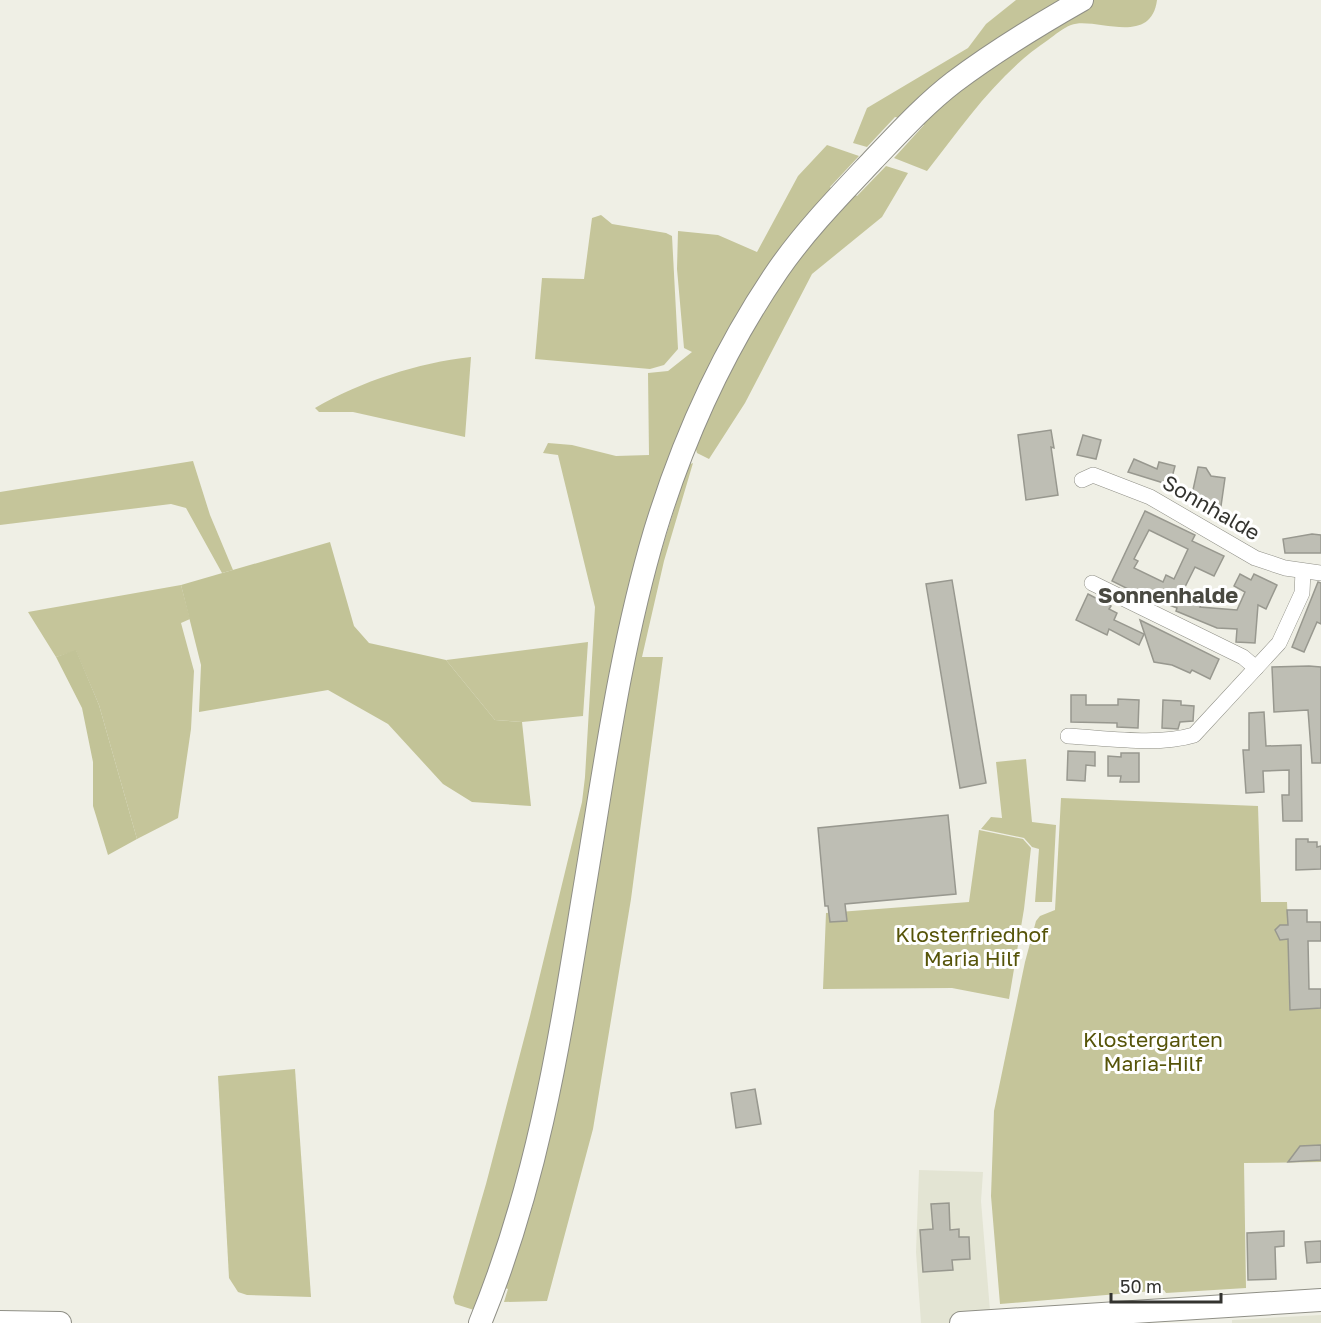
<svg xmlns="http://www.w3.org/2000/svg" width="1321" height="1323" viewBox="0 0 1321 1323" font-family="'Golos Text',sans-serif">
<rect width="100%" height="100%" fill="#efefe5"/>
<g fill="#e3e4d3">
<polygon points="919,1170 983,1172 981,1201 991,1323 921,1323 916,1252"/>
<polygon points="1321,1315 1321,1323 1232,1323 1232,1320"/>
</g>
<g fill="#c5c59a">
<polygon points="1016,0 1059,0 899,118 895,117 867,147 853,143 867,108 968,48 986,24"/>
<path d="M1092,0H1157C1151,48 1094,16 1071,25C1063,28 1055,35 1048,40C997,74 964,124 927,171L894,158L924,125L921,122L954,93Z"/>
<polygon points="827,145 859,156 830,187 832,189 684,425 518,1189 474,1310 455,1304 453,1297 486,1184 530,1016 582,802 585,777 595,607 558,455 543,453 548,443 572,445 616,456 649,455 648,373 668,371 692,352 684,348 677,269 678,231 718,235 757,252 798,176"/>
<polygon points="886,166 908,173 882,217 812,274 745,403 709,459 697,453 695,446 720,388 777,287 853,193 857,196"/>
<polygon points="601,215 612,224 666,233 672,236 678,349 664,365 650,369 535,359 542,278 584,279 592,218"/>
<path d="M471,357L465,437L353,412H319L315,408C362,381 417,363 471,357Z"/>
<polygon points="193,461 210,515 233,570 222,573 186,508 171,504 0,525 0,492"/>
<polygon points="693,463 664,561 642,657 663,657 631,899 593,1129 547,1301 504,1302 508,1289 505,1288 532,1208 544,1156 627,691 650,587 688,465"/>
<polygon points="181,585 190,619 181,623 194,671 191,729 178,818 137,839 99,705 76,651 56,657 28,612"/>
<polygon points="588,642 583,716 522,722 495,720 446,660"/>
<polygon points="1026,759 1032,822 1056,825 1052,902 1035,902 1039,849 1032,847 1024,838 981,829 991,817 1002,818 996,762"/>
<polygon points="1061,798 1258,806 1261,902 1287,902 1288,925 1280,925 1276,930 1280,940 1288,939 1291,1010 1321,1008 1321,1162 1244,1163 1246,1288 1166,1293 1164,1290 1000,1304 991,1196 994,1111 1025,962 1036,921 1040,916 1055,910"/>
<polygon points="979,830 1023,839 1031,848 1024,909 1009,999 952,988 823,989 826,913 969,902"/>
<polygon points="295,1069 311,1297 247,1295 238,1292 229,1278 218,1076"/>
</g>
<g fill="#c2c397">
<polygon points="330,542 354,626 369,643 446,660 495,720 522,722 531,806 472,802 443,784 388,724 328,690 199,712 201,665 181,585"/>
<polygon points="76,650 99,705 137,839 108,855 93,806 93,762 82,708 56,657"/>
</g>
<g fill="#bebeb4" stroke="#98988f" stroke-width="1.5" fill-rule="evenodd">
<polygon points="1051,430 1054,448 1051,447 1058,495 1026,500 1018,435"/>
<polygon points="1083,435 1101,440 1096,459 1077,455"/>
<polygon points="1134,459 1157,469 1159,462 1175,466 1170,485 1128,472"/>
<polygon points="1198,467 1206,468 1211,476 1225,478 1220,513 1199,508 1200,501 1191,499"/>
<path d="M1145,511L1195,535L1192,541L1224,556L1214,576L1195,567L1183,591L1203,601L1200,607L1237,610L1245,592L1234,586L1240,574L1251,580L1254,574L1277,585L1266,609L1258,605L1255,643L1236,642L1237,629L1217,628L1176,611L1177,608L1172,606L1179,604L1152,591L1148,599L1112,581ZM1149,530L1188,549L1174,579L1166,575L1163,582L1134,568L1138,561L1134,559Z"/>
<polygon points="1312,534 1321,535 1321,553 1285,553 1283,539"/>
<polygon points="952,580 986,783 960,788 926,584"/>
<polygon points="1318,582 1321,583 1321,624 1317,622 1304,652 1292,647"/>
<polygon points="1088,594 1111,606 1109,609 1117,613 1114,620 1144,634 1139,645 1109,629 1107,635 1076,620"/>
<polygon points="1140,620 1219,659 1210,679 1192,670 1190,673 1172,665 1154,662"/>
<polygon points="1309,666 1321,667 1321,763 1312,763 1308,710 1274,712 1272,667"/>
<polygon points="1071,695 1086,695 1086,705 1118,705 1118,699 1139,700 1138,728 1117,727 1117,723 1071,722"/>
<polygon points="1163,700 1181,701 1181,705 1194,706 1193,721 1180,722 1178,729 1162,728"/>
<polygon points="1264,712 1266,746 1301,745 1302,821 1283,821 1282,795 1289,795 1289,770 1263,771 1264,792 1246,793 1243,750 1249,750 1249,713"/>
<polygon points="1068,751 1095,752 1095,766 1086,765 1085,781 1067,780"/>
<polygon points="1121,753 1139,753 1139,782 1120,782 1121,776 1108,776 1108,756 1121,757"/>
<polygon points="948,815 956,894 845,904 847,921 830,922 828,906 825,906 818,828"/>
<polygon points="1296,839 1308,839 1308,842 1317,842 1317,847 1321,846 1321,869 1296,870"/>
<polygon points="1287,910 1307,910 1307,922 1321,922 1321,941 1308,941 1309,989 1321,989 1321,1008 1290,1010 1288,939 1280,940 1275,930 1280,925 1288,925"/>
<polygon points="755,1089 761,1124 736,1128 731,1093"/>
<polygon points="1321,1145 1321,1160 1288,1162 1300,1146"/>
<polygon points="949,1203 950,1230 959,1229 959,1237 969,1237 970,1259 952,1260 953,1270 923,1272 920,1230 933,1229 931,1204"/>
<polygon points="1284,1231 1284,1246 1275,1247 1276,1279 1248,1280 1247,1233"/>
<polygon points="1321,1241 1321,1262 1307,1263 1305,1242"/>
</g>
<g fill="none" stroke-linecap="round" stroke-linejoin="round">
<defs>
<g id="street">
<polyline points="1082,480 1093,475 1150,497 1255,558 1285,568 1321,573"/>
<polyline points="1092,583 1243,657 1256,668"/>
<path d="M1068,736C1106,738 1158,746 1194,735L1279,643L1302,593L1303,571"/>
</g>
<g id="secondary">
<polyline points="0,1322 60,1323"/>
<path d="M480,1323C537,1184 558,1050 582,903C603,779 619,652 655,531C683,439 724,349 778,270C805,231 839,196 872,161C898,134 924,105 954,82C994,52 1038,25 1082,0"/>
<polyline points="961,1323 1321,1300"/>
</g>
</defs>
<use href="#street" stroke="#8f8f86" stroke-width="16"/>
<use href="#secondary" stroke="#8f8f86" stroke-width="24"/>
<use href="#street" stroke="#fff" stroke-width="15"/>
<use href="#secondary" stroke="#fff" stroke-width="22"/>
</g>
<g text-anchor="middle" stroke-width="6" stroke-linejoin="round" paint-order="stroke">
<g font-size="21" fill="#33332f" stroke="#fff">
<text transform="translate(1211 508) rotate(30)" y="7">Sonnhalde</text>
</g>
<g font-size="21" fill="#565409" stroke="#fff">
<text x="972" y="942">Klosterfriedhof<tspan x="972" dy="24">Maria Hilf</tspan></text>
<text x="1153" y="1047">Klostergarten<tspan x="1153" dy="24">Maria-Hilf</tspan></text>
</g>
<g font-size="22" font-weight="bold" fill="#494941" stroke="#fff">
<text x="1168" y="603">Sonnenhalde</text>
</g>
</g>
<path d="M1111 1293v9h110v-9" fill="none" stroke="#33332f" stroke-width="3"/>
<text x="1120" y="1293" font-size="18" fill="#33332f" stroke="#ffffff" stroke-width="4.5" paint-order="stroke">50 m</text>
</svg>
